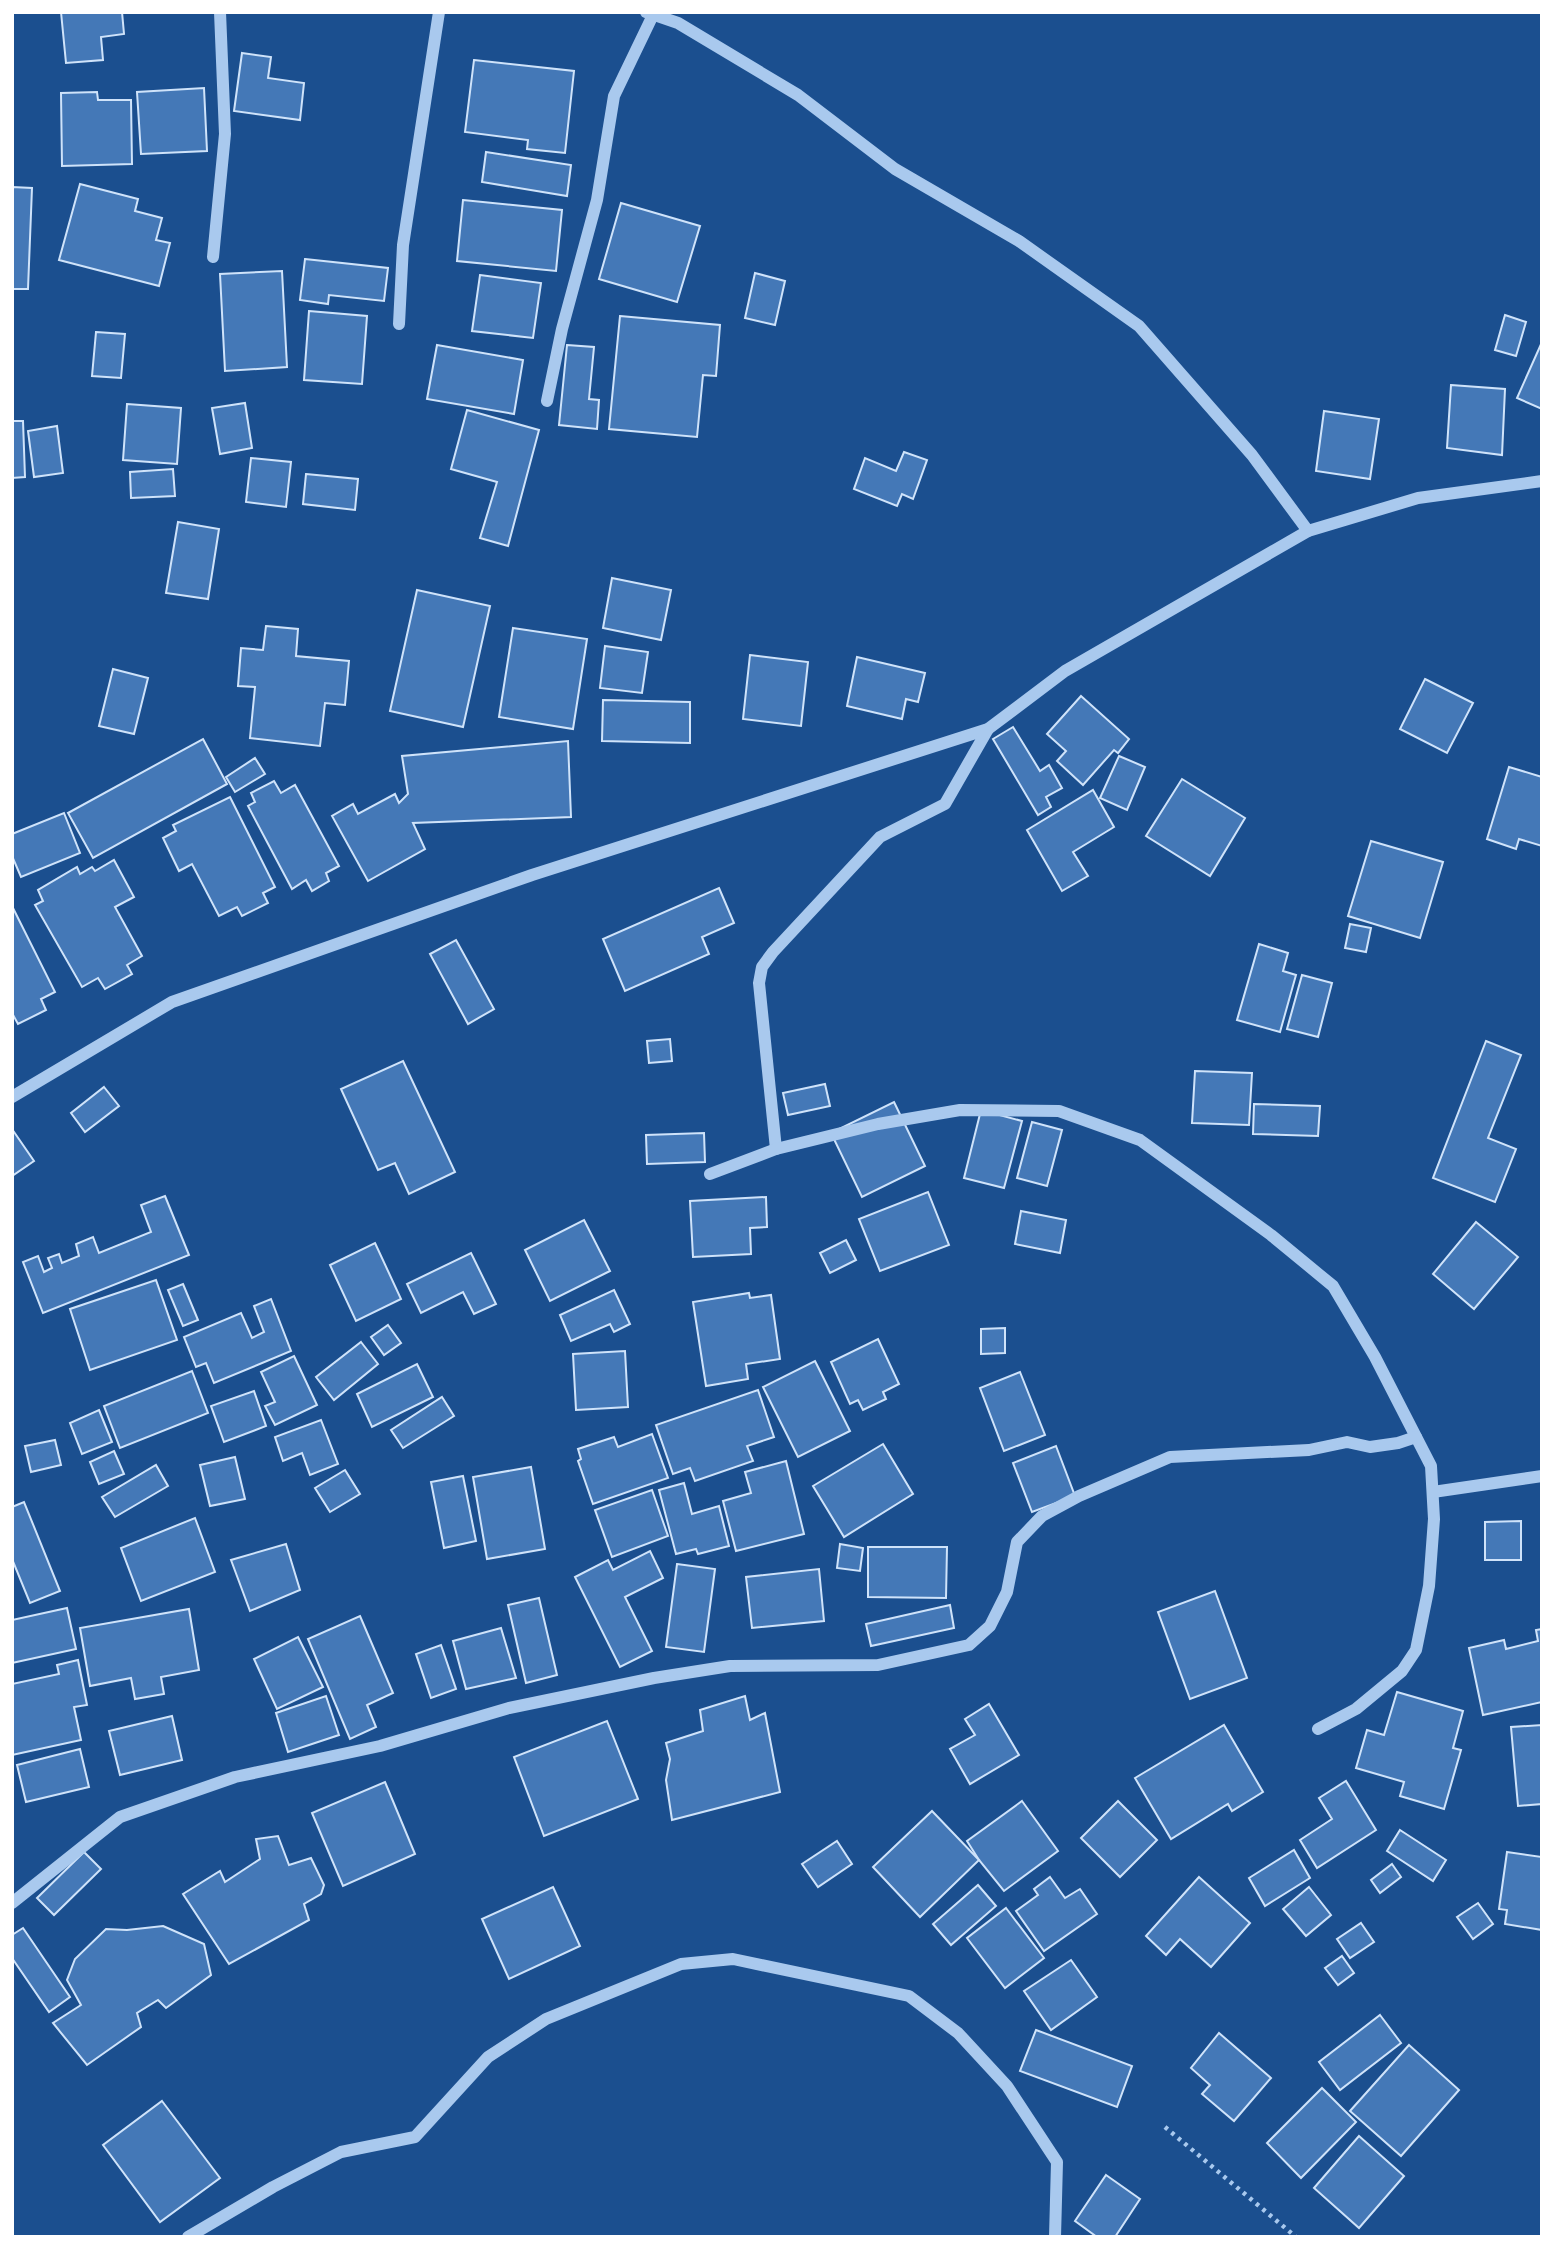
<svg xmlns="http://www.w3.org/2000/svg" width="1554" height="2249" viewBox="0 0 1554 2249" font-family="Barlow,sans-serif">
<rect width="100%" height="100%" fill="#1b4f8f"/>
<g fill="#4478b7" stroke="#cfe3fa" stroke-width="2">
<polygon points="61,12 122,12 124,34 101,37 103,60 66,63"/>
<polygon points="242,53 271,57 268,78 304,83 300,120 234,111"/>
<polygon points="474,60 574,71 565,153 527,149 528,140 465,132"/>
<polygon points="204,88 207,151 141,154 137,92"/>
<polygon points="97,92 98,100 131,100 132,164 62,166 61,93"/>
<polygon points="486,152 571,165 567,196 482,182"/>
<polygon points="80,184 138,199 135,211 162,218 156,240 170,243 159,286 59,260"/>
<polygon points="12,187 32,188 28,289 12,289"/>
<polygon points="463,200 562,210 556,271 457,261"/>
<polygon points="621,203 700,226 677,302 599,279"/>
<polygon points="305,259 388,268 384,301 329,295 328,304 300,300"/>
<polygon points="282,271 287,367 225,371 220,274"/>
<polygon points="755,273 785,281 775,325 745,318"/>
<polygon points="480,275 541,283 533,338 472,331"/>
<polygon points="309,311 367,316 362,384 304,380"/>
<polygon points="1505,315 1526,322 1516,356 1495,350"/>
<polygon points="620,316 720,325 716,376 703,375 697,437 609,429"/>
<polygon points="96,332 125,334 121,378 92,376"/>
<polygon points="1542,342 1542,409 1517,398"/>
<polygon points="437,345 523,360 514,414 427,399"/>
<polygon points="567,345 594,347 589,399 599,400 597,429 559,425"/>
<polygon points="1451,385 1505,389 1502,455 1447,448"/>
<polygon points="245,403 252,448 220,454 212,408"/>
<polygon points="127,404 181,408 177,464 123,460"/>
<polygon points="467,410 539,430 508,546 480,538 497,482 451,469"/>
<polygon points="1324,411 1379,419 1370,479 1316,471"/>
<polygon points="12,421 23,421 25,477 12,478"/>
<polygon points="57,426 63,473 34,477 28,431"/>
<polygon points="904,452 927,460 913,499 902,494 897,506 854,489 865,458 896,471"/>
<polygon points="251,458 291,462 286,507 246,502"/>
<polygon points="173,469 175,496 131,498 130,472"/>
<polygon points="306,474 358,479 355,510 303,504"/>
<polygon points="178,522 219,529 208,599 166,593"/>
<polygon points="612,578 671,590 661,640 603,628"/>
<polygon points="417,590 490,606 463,727 390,711"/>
<polygon points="266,626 298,629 296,656 349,661 345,705 325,703 320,746 250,738 255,687 238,686 241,648 263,650"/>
<polygon points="513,628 587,639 573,729 499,717"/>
<polygon points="605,646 648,652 642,693 600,688"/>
<polygon points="750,655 808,662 801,726 743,719"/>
<polygon points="857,657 925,673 918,702 906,699 902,719 847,706"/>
<polygon points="113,669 148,678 134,734 99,726"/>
<polygon points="1425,679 1473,703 1447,753 1400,729"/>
<polygon points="1081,696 1129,739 1118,753 1114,750 1083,785 1057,761 1066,751 1047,734"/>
<polygon points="603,700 690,702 690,743 602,741"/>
<polygon points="1013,727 1040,771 1049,765 1062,788 1046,797 1051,807 1038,815 993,739"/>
<polygon points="203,739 227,784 93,858 68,813"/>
<polygon points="568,741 571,817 413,823 425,849 368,881 332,816 353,804 358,814 395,794 399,803 408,794 402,756"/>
<polygon points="1119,756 1145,767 1127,810 1100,798"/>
<polygon points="255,758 265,774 235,792 226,777"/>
<polygon points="1509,767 1542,777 1542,846 1519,839 1516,849 1487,839"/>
<polygon points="1182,779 1245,818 1210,876 1146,836"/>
<polygon points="274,781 281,793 295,785 339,866 326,873 329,881 312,891 306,880 292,889 248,806 255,802 251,793"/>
<polygon points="1093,790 1114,827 1073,852 1088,876 1062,891 1027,830"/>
<polygon points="230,797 275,887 263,893 268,903 242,916 237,907 219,916 192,864 179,871 163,838 176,831 173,825"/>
<polygon points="64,813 80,853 21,877 12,856 12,834"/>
<polygon points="1371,841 1443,862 1420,938 1348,916"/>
<polygon points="114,860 134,897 115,907 142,956 127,965 132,974 105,989 98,978 82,987 35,905 43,901 38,890 77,867 80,874 92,867 95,871"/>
<polygon points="719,888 734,923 702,937 709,954 625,991 603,939"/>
<polygon points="12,906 55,992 41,999 46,1010 18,1024 12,1013"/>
<polygon points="1350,924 1371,928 1366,952 1345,948"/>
<polygon points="456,940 494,1009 468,1024 430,954"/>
<polygon points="1259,944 1288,953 1283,971 1296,975 1280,1032 1237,1020"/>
<polygon points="1302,975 1332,983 1318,1037 1287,1029"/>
<polygon points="670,1039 672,1061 649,1063 647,1041"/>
<polygon points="1486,1041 1521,1055 1488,1138 1516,1149 1495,1202 1433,1178"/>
<polygon points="403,1061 455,1172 409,1194 395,1163 378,1170 341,1089"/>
<polygon points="1195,1071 1252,1073 1249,1125 1192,1123"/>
<polygon points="825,1084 830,1106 788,1115 783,1093"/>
<polygon points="104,1087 119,1106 85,1132 71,1113"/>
<polygon points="894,1102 925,1166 862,1197 831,1133"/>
<polygon points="1254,1104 1320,1106 1318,1136 1253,1134"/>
<polygon points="981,1110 1022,1121 1004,1188 964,1178"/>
<polygon points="1032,1122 1062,1130 1047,1186 1017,1178"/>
<polygon points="12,1129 34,1161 12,1176"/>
<polygon points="704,1133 705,1162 647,1164 646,1135"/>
<polygon points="928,1192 949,1245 880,1271 859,1219"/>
<polygon points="165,1196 189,1255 43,1313 23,1262 38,1256 44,1272 52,1268 48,1258 59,1254 62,1263 79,1256 76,1244 93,1237 99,1253 151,1232 141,1205"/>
<polygon points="766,1197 767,1227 750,1228 751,1254 693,1257 690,1201"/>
<polygon points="1021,1211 1066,1220 1060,1253 1015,1244"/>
<polygon points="584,1220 610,1271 550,1301 525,1250"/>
<polygon points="1476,1222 1518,1257 1474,1309 1433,1274"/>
<polygon points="846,1240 856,1260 830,1273 820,1253"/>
<polygon points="375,1243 401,1299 356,1321 330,1265"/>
<polygon points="471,1253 496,1304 474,1314 463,1292 421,1313 407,1284"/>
<polygon points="156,1280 177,1340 90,1370 70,1309"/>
<polygon points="183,1284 198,1320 183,1326 168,1290"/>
<polygon points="614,1290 630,1324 614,1332 610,1324 571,1341 560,1315"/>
<polygon points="749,1293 750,1298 771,1295 780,1359 746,1364 748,1379 706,1386 693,1302"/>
<polygon points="271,1299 291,1351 214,1383 206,1363 196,1367 184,1337 241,1313 252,1338 264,1332 254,1306"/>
<polygon points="388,1325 401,1343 384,1355 371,1337"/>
<polygon points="1005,1328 1005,1353 981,1354 981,1329"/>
<polygon points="878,1339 899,1384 883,1392 886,1399 863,1410 858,1400 850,1404 831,1362"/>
<polygon points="361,1342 378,1364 334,1400 316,1377"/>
<polygon points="625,1351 628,1407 576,1410 573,1354"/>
<polygon points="294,1356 317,1405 275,1425 265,1406 275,1402 261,1372"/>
<polygon points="815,1361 850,1431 798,1457 763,1387"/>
<polygon points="417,1364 433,1397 372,1427 357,1394"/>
<polygon points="192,1371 208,1413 120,1448 104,1406"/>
<polygon points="1020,1372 1045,1435 1004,1451 980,1388"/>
<polygon points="758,1390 774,1437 747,1446 753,1461 695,1481 690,1468 673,1474 656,1425"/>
<polygon points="254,1391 266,1426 224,1442 211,1406"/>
<polygon points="442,1397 454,1416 403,1448 391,1430"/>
<polygon points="99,1410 112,1442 82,1454 70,1423"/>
<polygon points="321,1420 338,1464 310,1475 302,1453 283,1461 275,1437"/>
<polygon points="652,1434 668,1478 593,1504 578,1461 581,1459 578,1449 614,1437 618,1447"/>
<polygon points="55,1440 61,1465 31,1472 25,1446"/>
<polygon points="883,1444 913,1494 844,1537 813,1486"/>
<polygon points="1056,1446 1075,1496 1032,1512 1013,1463"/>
<polygon points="114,1451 124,1474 99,1484 90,1462"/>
<polygon points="235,1457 245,1499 210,1506 200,1465"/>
<polygon points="786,1461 804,1534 736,1551 723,1501 751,1493 745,1472"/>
<polygon points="156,1465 168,1486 115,1517 102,1497"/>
<polygon points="531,1467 545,1549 487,1559 473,1477"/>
<polygon points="345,1470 360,1494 330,1512 315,1488"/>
<polygon points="463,1476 476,1541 444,1548 431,1482"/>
<polygon points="684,1483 692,1514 719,1506 729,1546 698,1554 696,1549 676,1554 659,1490"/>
<polygon points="652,1490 668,1536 612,1557 595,1510"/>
<polygon points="24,1502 60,1591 30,1603 12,1559 12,1507"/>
<polygon points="195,1518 215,1572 141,1601 121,1548"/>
<polygon points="1521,1521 1521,1560 1485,1560 1485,1522"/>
<polygon points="286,1544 300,1590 250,1611 231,1560"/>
<polygon points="840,1544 863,1548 860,1571 837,1568"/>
<polygon points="868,1547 947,1547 946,1598 868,1597"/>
<polygon points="650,1551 663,1578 625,1597 652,1651 620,1667 575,1577 608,1560 613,1570"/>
<polygon points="677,1564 715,1569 704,1652 666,1647"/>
<polygon points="819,1569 824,1621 752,1628 746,1577"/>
<polygon points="1215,1591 1247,1678 1190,1699 1158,1612"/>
<polygon points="539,1598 557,1675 526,1683 508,1605"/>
<polygon points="950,1605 954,1628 871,1646 866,1624"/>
<polygon points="67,1608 76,1649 12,1663 12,1620"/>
<polygon points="189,1609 199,1670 161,1677 164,1694 135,1699 131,1678 90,1686 80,1628"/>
<polygon points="360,1616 393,1693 367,1705 376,1727 350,1739 308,1639"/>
<polygon points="501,1628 516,1678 466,1689 453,1641"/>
<polygon points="1542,1629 1542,1702 1483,1715 1469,1648 1504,1640 1506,1649 1538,1641 1536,1630"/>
<polygon points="298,1637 323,1687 277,1709 254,1659"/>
<polygon points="441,1645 456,1689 431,1698 416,1654"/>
<polygon points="78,1660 87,1705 74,1707 81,1740 12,1755 12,1684 59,1674 57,1665"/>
<polygon points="1397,1692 1463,1711 1453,1748 1461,1750 1444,1809 1400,1796 1404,1782 1356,1768 1367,1730 1384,1735"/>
<polygon points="326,1696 339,1735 288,1752 276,1713"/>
<polygon points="745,1696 750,1720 765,1713 780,1792 672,1820 666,1780 670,1759 666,1743 703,1731 700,1710"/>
<polygon points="989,1704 1019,1755 970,1784 950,1749 975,1735 965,1719"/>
<polygon points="172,1716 182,1760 120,1775 109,1731"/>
<polygon points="607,1721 638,1799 544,1836 514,1757"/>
<polygon points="1224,1725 1263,1792 1232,1811 1228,1804 1171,1839 1135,1778"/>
<polygon points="1542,1725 1542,1804 1518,1806 1511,1727"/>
<polygon points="80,1749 89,1787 26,1802 17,1765"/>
<polygon points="1346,1781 1376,1830 1317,1868 1300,1840 1332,1819 1319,1798"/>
<polygon points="385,1782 415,1854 343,1886 312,1813"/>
<polygon points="1022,1801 1058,1851 1004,1891 979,1860 967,1841"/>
<polygon points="1118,1801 1157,1840 1120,1877 1081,1838"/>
<polygon points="932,1811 979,1860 920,1917 873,1867"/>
<polygon points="1400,1830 1446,1860 1433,1881 1387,1851"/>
<polygon points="278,1836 289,1865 311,1858 324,1885 321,1894 304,1904 309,1920 229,1964 183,1894 220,1871 225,1882 260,1859 256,1839"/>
<polygon points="837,1841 852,1864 818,1887 802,1864"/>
<polygon points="1294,1850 1310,1878 1265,1906 1249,1878"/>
<polygon points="84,1852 101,1869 54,1915 37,1898"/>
<polygon points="1507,1852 1542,1857 1542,1930 1505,1924 1507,1910 1499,1909"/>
<polygon points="1392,1864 1401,1877 1380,1893 1371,1880"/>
<polygon points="1050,1877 1065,1898 1080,1889 1097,1914 1044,1951 1016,1911 1038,1895 1034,1889"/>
<polygon points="1199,1877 1250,1923 1211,1967 1180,1939 1166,1955 1146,1936"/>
<polygon points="978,1885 996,1906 951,1945 933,1924"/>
<polygon points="553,1887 580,1946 509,1979 482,1919"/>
<polygon points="1309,1887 1331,1915 1306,1936 1283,1909"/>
<polygon points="1478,1903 1493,1924 1473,1939 1457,1917"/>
<polygon points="1006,1908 1044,1958 1005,1988 967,1938"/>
<polygon points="1361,1923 1374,1942 1350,1958 1337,1939"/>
<polygon points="163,1926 204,1944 211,1975 166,2008 158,2000 137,2013 141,2027 87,2065 53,2023 81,2005 67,1980 75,1959 106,1929 127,1930"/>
<polygon points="23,1928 70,1997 49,2012 12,1958 12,1935"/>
<polygon points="1342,1956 1354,1973 1338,1985 1325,1968"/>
<polygon points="1071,1960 1097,1997 1051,2030 1024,1991"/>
<polygon points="1380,2015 1401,2043 1340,2090 1319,2062"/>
<polygon points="1036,2030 1132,2066 1117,2107 1020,2071"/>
<polygon points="1219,2033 1271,2078 1234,2121 1202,2094 1210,2085 1191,2068"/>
<polygon points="1409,2045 1459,2090 1401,2156 1350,2111"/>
<polygon points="1322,2088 1356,2122 1301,2178 1267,2143"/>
<polygon points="162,2101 220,2178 160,2222 103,2145"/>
<polygon points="1359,2136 1404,2176 1359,2228 1314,2188"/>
<polygon points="1106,2175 1140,2199 1115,2237 1097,2237 1075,2221"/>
</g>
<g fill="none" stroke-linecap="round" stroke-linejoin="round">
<polyline stroke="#a9c9ee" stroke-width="4.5" stroke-dasharray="3.5 5" stroke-linecap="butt" points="1165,2127 1296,2237"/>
<g stroke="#a9c9ee" stroke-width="12">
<polyline points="646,12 678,23 798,95 895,169 1019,241 1139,326 1252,455 1308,531"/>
<polyline points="213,257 225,134 220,12"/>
<polyline points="399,324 403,245 439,12"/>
<polyline points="547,401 562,329 597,200 614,96 653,15"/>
<polyline points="12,1097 172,1002 532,875 988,729 1065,671 1308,531 1418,498 1542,481"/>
<polyline points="776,1149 759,983 762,967 773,952 880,837 945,804 988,729"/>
<polyline points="710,1174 776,1149 878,1124 960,1110 1059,1111 1140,1140 1271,1235 1333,1286 1375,1357 1431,1466 1434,1519 1429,1586 1416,1650 1402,1671 1356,1709 1318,1729"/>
<polyline points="1433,1492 1542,1476"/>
<polyline points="12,1903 120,1817 235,1777 380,1746 509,1708 654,1678 730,1666 878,1665 969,1645 990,1626 1007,1592 1017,1542 1042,1516 1079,1496 1170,1457 1309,1450 1347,1442 1370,1447 1398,1443 1416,1437"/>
<polyline points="188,2237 273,2187 341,2152 415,2137 488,2057 546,2019 681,1964 733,1959 909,1996 958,2033 1007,2086 1057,2162 1055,2237"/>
</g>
</g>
<rect width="1554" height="2249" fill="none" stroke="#ffffff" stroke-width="28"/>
</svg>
